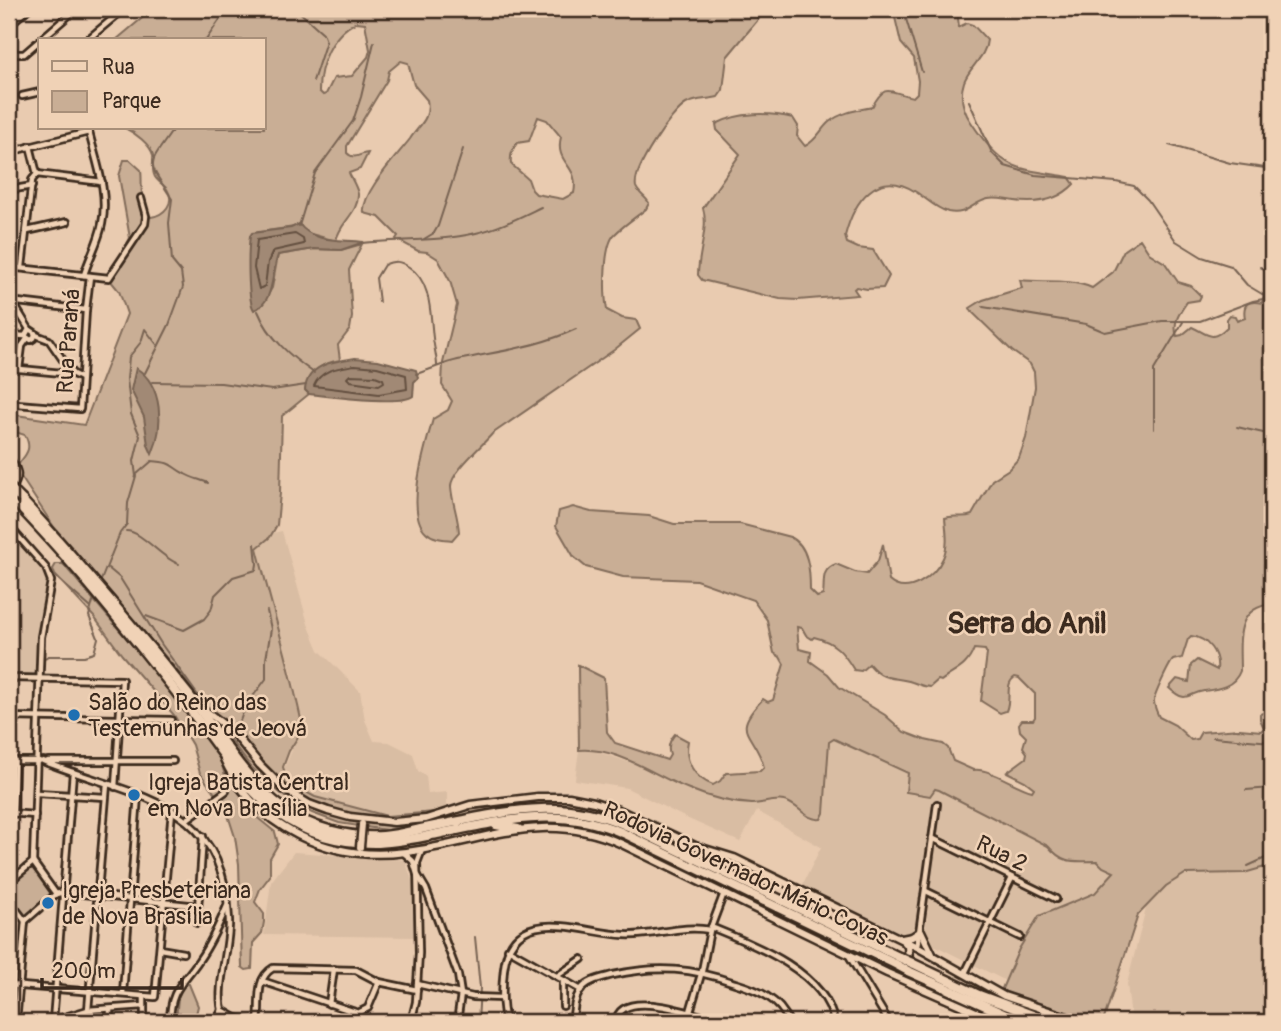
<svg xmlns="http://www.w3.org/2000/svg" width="1281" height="1031" viewBox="0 0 1281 1031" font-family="Pangolin,sans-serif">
<rect width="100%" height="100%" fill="#e9cbb0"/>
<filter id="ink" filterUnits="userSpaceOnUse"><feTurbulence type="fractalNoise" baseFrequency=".0143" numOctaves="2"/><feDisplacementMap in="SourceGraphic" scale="14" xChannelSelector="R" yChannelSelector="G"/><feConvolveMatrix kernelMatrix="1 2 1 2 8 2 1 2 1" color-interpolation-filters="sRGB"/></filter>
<g filter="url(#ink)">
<g fill="#d9bda3">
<polygon points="282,531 308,624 319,650 360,691 365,720 374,741 389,742 413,754 418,771 426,776 428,794 447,792 447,810 404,819 361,817 302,795 284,769 303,725 292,673 279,636 254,537"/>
<polygon points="18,544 47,576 37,678 9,678 9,550"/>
<polygon points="833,739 908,773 907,792 926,796 935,789 939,790 1048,846 1053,854 1067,861 1098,861 1114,872 1095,893 1039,916 1019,949 1006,981 928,942 925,934 940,801 933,800 920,925 913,934 901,936 801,888 821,847 757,811 740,842 684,817 627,788 575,780 579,750 592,750 650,769 690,790 717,798 753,804 785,801 802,811 810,819 817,820 821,819 824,813 829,742"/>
<polygon points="294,852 405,860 413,883 415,937 264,935 271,882"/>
<polygon points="1272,864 1272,1022 1140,1022 1131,1017 1127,984 1147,904 1178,873 1231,872"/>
</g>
<g fill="#c9ae95" stroke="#826c5a" stroke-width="2" fill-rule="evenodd">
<path d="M153,9H767L727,57L723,90L718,97C707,100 697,98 686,104C672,112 632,170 636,187C638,193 646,197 649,203L646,209C636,217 624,225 615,234C603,245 604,294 607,310L622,318L636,320L640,329L614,350L492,434C482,446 450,473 451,487C452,502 458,516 459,532L452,540C444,539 433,539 426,532C404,512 426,444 433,419L448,410L452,401L442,385L443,363L457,305L450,281L438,259L427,252L418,251L396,239L398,236L379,217L364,213C361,193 397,156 410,139C419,125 431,119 427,100L414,85L408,63L401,61L389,71L387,80L347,146V153C355,161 360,153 368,153L360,169L349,173C351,178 357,187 358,194C359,213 339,223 336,241L304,232L301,226L259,232L250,236V294L261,306L272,288L278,255L314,249L341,250L362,244L349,270L352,317L350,329L338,345L340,360C322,363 310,371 305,390L309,394L282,416L280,493L277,525L270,537L257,548C272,609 291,668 303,729L289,751L283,767L286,777L302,790L315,797L387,816L493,807L497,809L386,830L339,823L312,813L287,799L251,767L181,675L54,527L19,474L18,465C25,455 33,450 25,435L9,430V414L84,425L127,314L119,291L106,275L116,265L130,238L119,176L124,160H130L141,170C143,185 138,206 151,217C164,215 176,203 167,189C164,185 158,182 155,177C151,170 154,163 153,155C150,144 135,133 125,128H264V40H116ZM357,22L365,23L370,50L368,57L352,76L334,78L326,94L323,95L319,91C319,65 332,33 357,22ZM538,117L547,120L561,137C554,165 580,164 574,193L563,199L536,194L532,190L528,179L511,164C510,155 512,150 517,143L529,141Z"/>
<path d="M893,9H959H957L959,27L967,23L973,25L987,40C986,57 970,66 964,82C959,97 963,110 971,122C1003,171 1015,168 1069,177L1074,184C1058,201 1037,204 1015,201C1006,200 996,197 988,199C971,203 967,216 948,212C935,208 927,199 916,192C877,167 854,201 845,236L847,243L858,248L873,250L889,276L883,288L867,289L856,287L854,289L858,295L798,300L780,299L702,280L698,275C698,254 709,227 703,208L740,154L717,130L716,124C739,112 769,112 793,118L798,126L797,136L805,146C817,140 820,130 829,122C842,112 857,110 872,107C886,81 890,93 913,97L917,93L918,81L914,58L901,43Z"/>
<path d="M1140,239L1149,253L1165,263L1178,282L1191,286L1201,296L1199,300L1187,302C1180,312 1172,323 1177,336L1182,335L1192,327C1208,334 1211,343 1227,327V319L1230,315L1235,316L1237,321L1245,318C1242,303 1249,300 1262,303L1264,295L1272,299L1269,321L1272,326V554L1264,565V573L1272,582V604C1234,608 1240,641 1240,671C1234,687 1218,689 1204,691C1188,693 1187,705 1169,688L1177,679L1189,682L1191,665L1197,660L1217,670C1219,654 1208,638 1191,636L1188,639L1182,658L1173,660C1169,664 1154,696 1154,701C1154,707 1157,712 1159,717L1175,725L1191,740L1197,739L1201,732L1240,729L1261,731L1264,728L1260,719V714L1272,710V865L1244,873L1185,874L1166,886L1138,915L1103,1022H1091L1001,991L1019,949L1039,916L1095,893L1114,872L1103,867L1097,861C1074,861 1064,865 1048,846L939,790L935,789L930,796L906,792L908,773L834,739L829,742L824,813L821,819C805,821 799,804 784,801C774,799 762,804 752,804C732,803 708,797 689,789C654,776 619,747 579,750L578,665L604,678L607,732L615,743L667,760L670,755C667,747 669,741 675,734L688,741C684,761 694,778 713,785L720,781L726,773L760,771L764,767C754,731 729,734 763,699L768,702L773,700L784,664L780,657L774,653L767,620L753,600L696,580L623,577L586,567L574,557L556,526L559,511L573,507L591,512L649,516L674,524H740L790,537C809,545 810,572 810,590L817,597L823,595C825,581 820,570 836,564L855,572L867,574L878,561L883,544L889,581C907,597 935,577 943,558C949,545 946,531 945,518C954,514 962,519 972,515L992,480L1009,469L1019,458L1026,438L1035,387L1034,372L1030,364L1012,351L972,312L970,308L983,300L1022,288L1020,280C1043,283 1071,278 1092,288L1113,272L1124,250ZM797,627L802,628L806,635L812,639L814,637C835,642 843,652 854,670L861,671L869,664C884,682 893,676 912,682C919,684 922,687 930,687L938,680L941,681C955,670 967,668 974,649L985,650L987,654L981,701L1000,713L1006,711C1012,697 1004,684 1015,677L1019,678L1035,694V717L1033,720H1022L1019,724L1020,731L1026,737L1023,747L1027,753L1026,758L1007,772L1025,781L1034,788L1032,791C1015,787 989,767 973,770L953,761L948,748L943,744L925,740L904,732L885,715L839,687L828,674L810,661L811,652L799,649Z"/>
<polygon points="56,564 63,564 180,701 219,755 226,779 249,803 254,815 275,832 278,844 270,858 270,876 260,889 255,902 264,914 264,922 262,933 253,943 252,969 246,970 242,967 239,864 235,837 226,809 200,773 192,745 174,715 122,655 94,617 55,575 53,569"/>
<polygon points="32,866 52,894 26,917 9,896 9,886"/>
<polygon points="184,984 189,984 198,1006 194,1022 176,1022 178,997"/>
</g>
<g fill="#a18974" stroke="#786352" stroke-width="2">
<path d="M299,224C315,244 341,239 364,242L341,250L314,249L278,255C271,273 275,302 254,310C247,300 248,250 250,236L252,233L291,228Z"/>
<path d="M355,358L378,360L416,370L418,378L414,382L413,396C401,406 329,396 309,394L305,390C307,364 335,361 355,358Z"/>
<path d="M136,368C163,385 164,427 152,454L148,445L144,417L131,390Z"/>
</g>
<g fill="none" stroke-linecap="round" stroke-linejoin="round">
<g stroke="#645040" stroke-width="2">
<polygon points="295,234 303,239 304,244 273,251 268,262 265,286 259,289 254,268 257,240"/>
<path d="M355,365L377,367L406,375L407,389L379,394L314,386C321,369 338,368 355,365Z"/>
<polygon points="350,375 375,376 383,379 384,382 379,385 350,381 347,378"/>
</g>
<g stroke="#786352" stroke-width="2">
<polyline points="296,9 323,33 326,41 313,81"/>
<polyline points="903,9 922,72"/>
<polyline points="206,40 227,9"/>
<polyline points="969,101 992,153 1005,166 1035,175 1116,182 1134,186 1148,200 1176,241 1202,257 1231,266 1247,285 1272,300"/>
<polyline points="1169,145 1230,163 1272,169"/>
<polyline points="299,226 315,173 353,121 361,97 374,42"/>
<polyline points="424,239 434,233 438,226 463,149"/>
<path d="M362,243C400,239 439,242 476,233C499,228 520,217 541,207"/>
<polyline points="1260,267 1272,272"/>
<path d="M379,302L376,278L384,265C395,260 400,261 409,267C432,282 430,314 433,338C434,348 437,357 437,366"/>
<polyline points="983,307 1086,324 1105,332 1162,321 1200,321 1253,301 1268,298"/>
<path d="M258,311C269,338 291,357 314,373"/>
<path d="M145,373L169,325L183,287L181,272L172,261L169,223L172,199C145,157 147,169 174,128"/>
<path d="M416,374C430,370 444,363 458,360C499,351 538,347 576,329"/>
<polyline points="152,382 221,383 272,390 306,385"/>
<polyline points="1237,427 1272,435"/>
<polyline points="1154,429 1154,370 1183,322"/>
<path d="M137,474L152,461C175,463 168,465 185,474C192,478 201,480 208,483"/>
<polyline points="9,521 15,529"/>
<path d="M126,531C142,531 162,559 179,564"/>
<polyline points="108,568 120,578 162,645 207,708"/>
<polyline points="49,571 90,607"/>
<polyline points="100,583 120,533 127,524 128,503 136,476 134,461 140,436 131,414 127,379 129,357 141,342 145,329 158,346"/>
<polyline points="146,616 184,630 204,619 211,610 215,595 233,577 256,570 257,564 255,544"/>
<polyline points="42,665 45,658 48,656 84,656 94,653 98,638 89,616 94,598"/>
<polyline points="9,674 34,675 38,673"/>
<polyline points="219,724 225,733 232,735"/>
<polyline points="236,732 245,707 266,679 266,659 271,629 267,611"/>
<polyline points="1213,737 1272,742"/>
<polyline points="1246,790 1272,788"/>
<polyline points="1248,866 1272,855"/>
<polyline points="475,937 480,988 478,1022"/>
<polyline points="949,1022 953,1013"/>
</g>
<defs>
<g id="street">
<polyline points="9,25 28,9"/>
<polyline points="87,40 124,9"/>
<polyline points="9,46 16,54 24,54 76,9"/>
<polyline points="22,96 40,92"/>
<polyline points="30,146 37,174"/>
<polyline points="9,152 89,132"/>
<polyline points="37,174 102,182"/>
<polyline points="9,190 32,186"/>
<polyline points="27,231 67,222"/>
<polyline points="9,267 109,278 145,224 146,216 141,198"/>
<polyline points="22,267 32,180 37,174"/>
<path d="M84,275C89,258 99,241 102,224C109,191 95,159 88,128"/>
<polyline points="9,296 29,329 35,333 34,338 31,340 25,336 29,329"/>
<polyline points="9,301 86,310"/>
<polyline points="9,335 25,336"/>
<polyline points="36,335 49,340 72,373"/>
<polyline points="9,368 73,374 81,378"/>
<polyline points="19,369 22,346 27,339"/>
<polyline points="17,404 80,409 86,310 90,276"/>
<polyline points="9,526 46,568 51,581 41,637 33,862"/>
<polyline points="9,678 122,680 115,787"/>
<polyline points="9,717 171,720"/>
<polyline points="9,761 39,761"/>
<path d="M43,761C134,798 224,798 229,920C230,947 216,986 222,1010"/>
<polyline points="48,761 173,761"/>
<polyline points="37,793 105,797"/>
<polyline points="9,813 35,815"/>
<polyline points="13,814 15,761"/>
<polyline points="186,820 226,791"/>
<polyline points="932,838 1056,899"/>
<polyline points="404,853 413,861 417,874 426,889 458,975 461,994 457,1022"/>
<polyline points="9,882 33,862 56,894"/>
<polyline points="926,891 1020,937"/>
<polyline points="9,900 25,921 56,894 64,892 198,906"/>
<polyline points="197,923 203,836"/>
<path d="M711,927C753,944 826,972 834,1022"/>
<polyline points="917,947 937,804"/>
<polyline points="160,949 183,953"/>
<polyline points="508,949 581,990"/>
<polyline points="848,954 889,1022"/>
<polyline points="965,973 1012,878"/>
<polyline points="557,976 582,959"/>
<polyline points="563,980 563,1006"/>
<polyline points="262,981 358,1013 368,1008 379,982"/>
<polyline points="417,984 473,997 502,998"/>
<polyline points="9,985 155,997 172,811"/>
<polyline points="123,993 138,795"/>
<polyline points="329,1004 334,969"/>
<polyline points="144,1006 144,1022"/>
<polyline points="88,1010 107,784"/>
<polyline points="222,1010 236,1018 252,1022"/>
<polyline points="53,1021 73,772"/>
<polyline points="16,1022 25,921"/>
<polyline points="48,1022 88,1010 144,1006 144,997"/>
<polyline points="110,1022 110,1010"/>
<path d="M170,1022C170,989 183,984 199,960C211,943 219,925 227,906"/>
<polyline points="216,1022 222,1010"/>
<path d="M258,1022C261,1004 254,979 273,968L356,970L379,982L417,990"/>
<polyline points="411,1022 416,1002 419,953 417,863 422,850"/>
<path d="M506,1022C501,1004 502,987 504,969C512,901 581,933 624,935C654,937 681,924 710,930"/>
<path d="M573,1022C573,1012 574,1000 580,991C587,980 602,978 613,975C658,965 692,968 735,983C758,990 779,998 789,1022"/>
<path d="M616,1022C620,986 699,1016 721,1022"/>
<polyline points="687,1022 702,971 710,930 724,893"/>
<polyline points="904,1022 906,1019 936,1021"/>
</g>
<g id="secondary">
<path d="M9,459C19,471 20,479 9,490"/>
<polyline points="201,707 233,732 260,765 284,789 309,804 328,811 350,817 394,822 426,819 470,805 538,797 569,797 594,802 621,811 695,846 734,858 917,947 1004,996 1082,1022"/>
<path d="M224,759C256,829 331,862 406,852C485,842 542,808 622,844L887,973L999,1022"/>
<polyline points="909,961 908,946 902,939 912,937 921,931 932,954"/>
</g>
<g id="highway">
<path d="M9,496C73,561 131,634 187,706C216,742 241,786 279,814C307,834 340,843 374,843C395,843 416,838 437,834C503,821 558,805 623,833L895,964"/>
<path d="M22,500C79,563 135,628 188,694C218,732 243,779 283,808C312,829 348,838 383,836C398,835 411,831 425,828C499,814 555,794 628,826L899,957"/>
<polyline points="496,825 518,829"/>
<polyline points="912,963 979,995 1051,1022"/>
<polyline points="908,971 1021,1022"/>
</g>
</defs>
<use href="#street" stroke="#3b2a1e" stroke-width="10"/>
<use href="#secondary" stroke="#3b2a1e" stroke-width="11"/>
<use href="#highway" stroke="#3b2a1e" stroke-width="13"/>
<use href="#street" stroke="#f0d2b6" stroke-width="4.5"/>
<use href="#secondary" stroke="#f0d2b6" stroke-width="6"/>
<use href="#highway" stroke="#f0d2b6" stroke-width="8"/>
<defs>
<polyline id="secondary-bridge" points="360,847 362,824"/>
<g id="highway-bridge">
<polyline points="9,487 22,500"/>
<polyline points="899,957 912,963"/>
<polyline points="895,964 908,971"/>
</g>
</defs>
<use href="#secondary-bridge" stroke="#3b2a1e" stroke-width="11" stroke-linecap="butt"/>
<use href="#highway-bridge" stroke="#3b2a1e" stroke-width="13" stroke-linecap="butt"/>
<use href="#secondary-bridge" stroke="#f0d2b6" stroke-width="6"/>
<use href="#highway-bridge" stroke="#f0d2b6" stroke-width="8"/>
</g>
</g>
<g fill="#1f6fb2" stroke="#f0d2b6" stroke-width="2.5">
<circle cx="74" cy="715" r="7"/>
<circle cx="134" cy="795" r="7"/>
<circle cx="48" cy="903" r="7"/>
</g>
<g text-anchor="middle" stroke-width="5" stroke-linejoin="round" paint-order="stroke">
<g font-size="23" fill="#3b2a1e" stroke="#f0d2b6">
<text transform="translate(68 341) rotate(-86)" y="8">Rua Paraná</text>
<text transform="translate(1002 853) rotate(26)" y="8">Rua 2</text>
<text transform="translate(746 873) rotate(25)" y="8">Rodovia Governador Mário Covas</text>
</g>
<g font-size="23" fill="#3b2a1e" stroke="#f0d2b6" text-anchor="start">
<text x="88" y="710">Salão do Reino das<tspan x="88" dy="26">Testemunhas de Jeová</tspan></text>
<text x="148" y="790">Igreja Batista Central<tspan x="148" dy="26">em Nova Brasília</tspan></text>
<text x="62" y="898">Igreja Presbeteriana<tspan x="62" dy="26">de Nova Brasília</tspan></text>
</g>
<g font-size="30" font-weight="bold" fill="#3b2a1e" stroke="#f0d2b6">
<text x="1027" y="633">Serra do Anil</text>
</g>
</g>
<rect width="1281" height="1031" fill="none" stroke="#f0d2b6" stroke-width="35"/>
<rect x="18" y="18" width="1246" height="996" fill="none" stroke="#3b2a1e" stroke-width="2.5" filter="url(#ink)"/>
<rect x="38" y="38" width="228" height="91" fill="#f0d2b6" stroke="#a88f79" stroke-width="2"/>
<rect x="52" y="61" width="35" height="10" fill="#f0d2b6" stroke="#a88f79" stroke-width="2"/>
<text x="102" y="74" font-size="21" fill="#3b2a1e">Rua</text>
<rect x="52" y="91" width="35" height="21" fill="#c9ae95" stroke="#a88f79" stroke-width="2"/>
<text x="102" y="108" font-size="21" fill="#3b2a1e">Parque</text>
<path d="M42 978v10h140v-10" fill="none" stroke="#3b2a1e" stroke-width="3.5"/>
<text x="52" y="978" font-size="21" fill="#3b2a1e" stroke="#f0d2b6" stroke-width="5" paint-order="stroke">200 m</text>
</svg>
